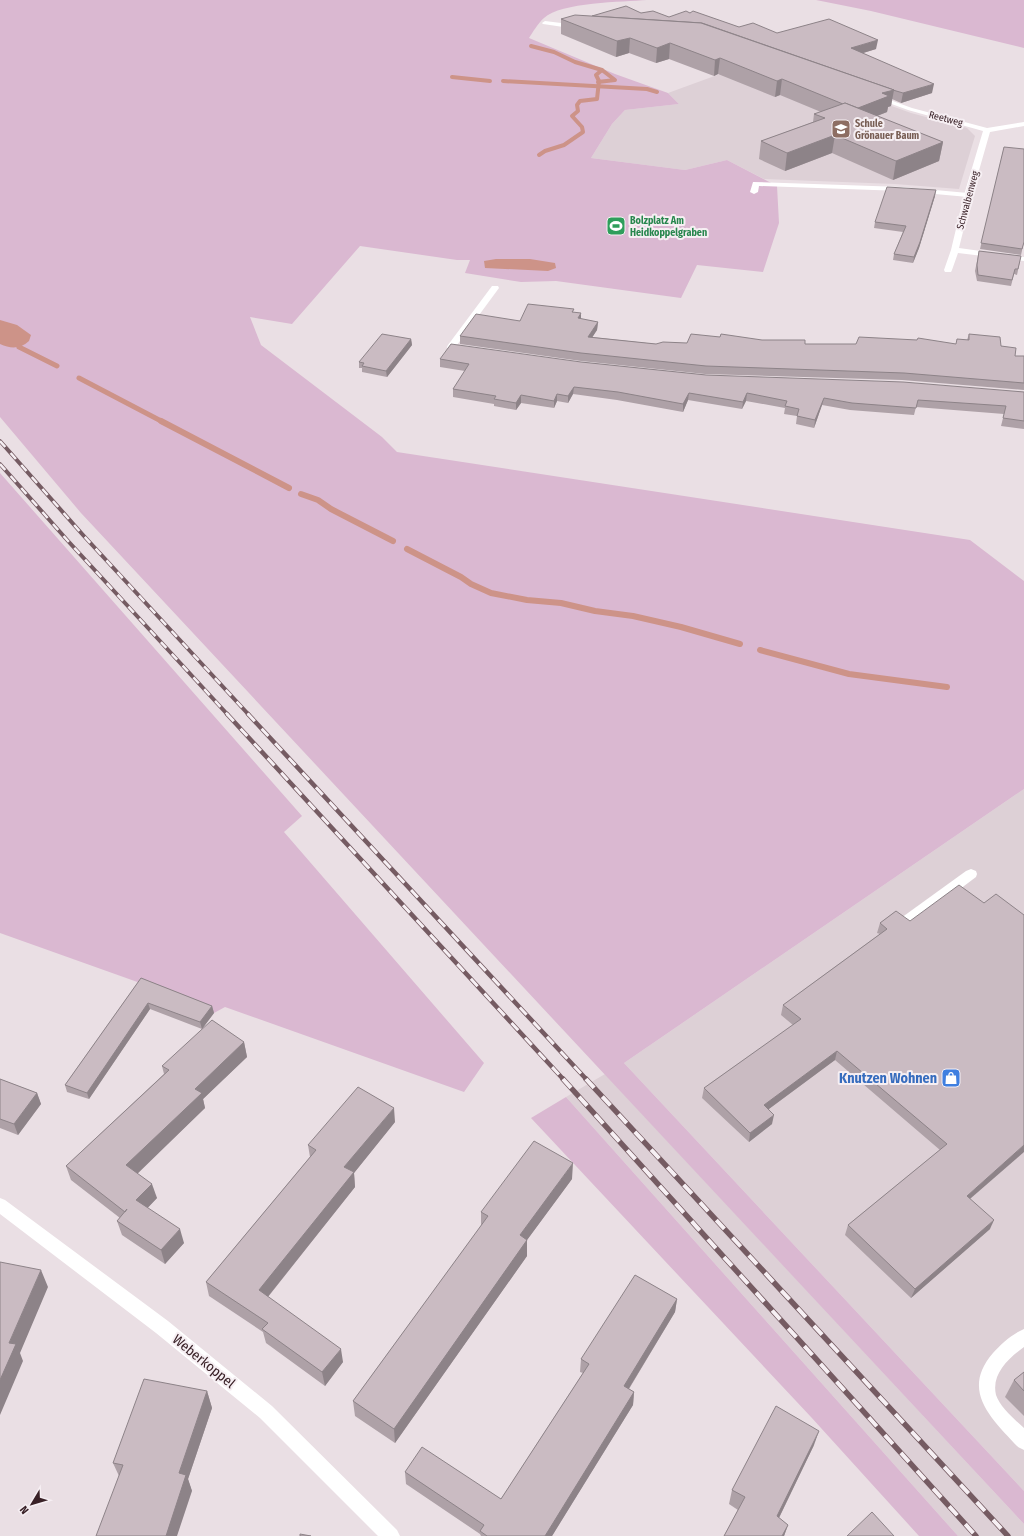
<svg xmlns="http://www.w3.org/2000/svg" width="1024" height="1536" viewBox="0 0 1024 1536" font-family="'Fira Sans Condensed',sans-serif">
<rect width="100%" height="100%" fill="#eadfe4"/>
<g fill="#ddd0d6">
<polygon points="761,59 911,113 967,128 975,136 959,189 895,184 764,179 727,160 685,170 591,158 612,124 625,110 679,104 668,93"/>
<polygon points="1024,789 1024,1491 624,1063"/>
<polygon points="605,1074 1024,1524 1024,1536 958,1536 566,1097"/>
</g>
<g fill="#dab8d1">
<path d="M0,0H647C623,2 561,2 544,18C538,23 533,32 529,38L615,74L668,93L679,104L625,110L612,124L591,158L685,170L727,160L777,186L779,223L763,272L697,265L681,298L556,281L521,282L465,273L470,260H457L360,246L292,324L250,317L261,345L382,437L397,452L970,540L1024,581V789L624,1063L1024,1491V1524L81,513L0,417Z"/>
<polygon points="816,0 1024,0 1024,48 871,11"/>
<polygon points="0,473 302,816 284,832 484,1063 464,1092 225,1007 214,1013 143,984 0,933"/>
<polygon points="566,1097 958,1536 919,1536 811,1417 531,1118"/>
</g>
<g fill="#cd9388">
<polygon points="496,259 530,259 555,263 556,268 548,271 485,268 484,261"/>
<path d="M0,320L17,325L31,335L29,341C20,349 11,349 0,344Z"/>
</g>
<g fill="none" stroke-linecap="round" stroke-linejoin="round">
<g stroke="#cd9388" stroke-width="4">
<polyline points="531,46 554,52 575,62 602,70 615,80 598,82"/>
<polyline points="452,77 490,81"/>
<polyline points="503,81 647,89 657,92"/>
<polyline points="539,155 545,151 564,145 583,132 582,127 572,116 578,111 577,105 580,101 597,99 599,81 596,75 602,70"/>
</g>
<g stroke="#cd9388" stroke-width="5">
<polyline points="19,347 57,366"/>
<polyline points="79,378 163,422"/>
</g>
<g stroke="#cd9388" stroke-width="6">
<polyline points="161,421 289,488"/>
<polyline points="301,494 318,500 331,509 393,541"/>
<polyline points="407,549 461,577 471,584 491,593 527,600 561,603 595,611 633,616 681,627 740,644"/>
<polyline points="760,650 849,674 947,687"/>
</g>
<g fill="#fff" fill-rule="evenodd">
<polygon points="753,182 902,187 968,193 972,195 968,197 902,191 759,186 758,192 754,194 750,192"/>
<polygon points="971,869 976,871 977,874 976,877 911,926 906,927 901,926 899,922 901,918 966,871"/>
<path d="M1024,1329V1347C1009,1358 991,1374 996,1395C1000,1407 1015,1420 1024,1428V1450L1018,1447C992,1419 960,1391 993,1353C1001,1344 1012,1334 1024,1329Z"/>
</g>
<g fill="#fff" fill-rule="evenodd">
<polygon points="545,21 577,25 580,27 577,29 543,24 542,23"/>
<polygon points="875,96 879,96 912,108 987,128 1024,122 1024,126 990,132 972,195 959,248 1024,257 1024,261 958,253 952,270 951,272 945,272 944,270 951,250 964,195 983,131 908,110 875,98"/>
<polygon points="492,286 498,286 499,288 457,345 466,347 467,349 466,351 448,349 447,347 448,345"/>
<polygon points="0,1198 5,1200 168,1321 272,1406 397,1530 400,1536 378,1536 260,1418 156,1333 0,1214"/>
</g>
<defs>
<g id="rail-far2">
<polyline points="0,441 83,535 249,715"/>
<polyline points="0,464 68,541 228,715"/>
</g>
<g id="rail-far1">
<polyline points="227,714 564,1080"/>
<polyline points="248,714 587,1080"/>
</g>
<g id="rail">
<polyline points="563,1079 976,1536"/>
<polyline points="586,1079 1008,1536"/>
</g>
</defs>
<use href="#rail-far2" stroke="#755b62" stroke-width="4"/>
<use href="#rail-far1" stroke="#755b62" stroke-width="4.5"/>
<use href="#rail" stroke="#755b62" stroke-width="5.5"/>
<use href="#rail-far2" stroke="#f6eff3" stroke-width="2.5" stroke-dasharray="8" stroke-linecap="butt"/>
<use href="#rail-far1" stroke="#f6eff3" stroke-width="3" stroke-dasharray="10" stroke-linecap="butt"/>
<use href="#rail" stroke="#f6eff3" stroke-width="4" stroke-dasharray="12" stroke-linecap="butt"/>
</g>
<g fill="#aea1a7">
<polygon points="641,13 739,27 876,49 863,53 932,93 901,103 892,99 891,106 888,107 887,112 877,116 943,142 939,161 893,180 832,153 785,171 759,159 761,141 813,122 814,114 821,112 780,95 775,97 718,74 714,76 669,59 656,63 629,53 616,57 561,34 561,19 592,16"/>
<polygon points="1004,147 1024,242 1021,255 980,249"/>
<polygon points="935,196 919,248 913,263 893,260 894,254 903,232 874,228 875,222"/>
<polygon points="979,251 1021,256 1017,275 1014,274 1011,286 977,281 975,271"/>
<polygon points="574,309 573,312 581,319 598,322 597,330 592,337 656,344 687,343 720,337 805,344 956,344 967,340 969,334 1001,346 1015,356 1024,356 1024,390 902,380 705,374 581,361 460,344 460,336 520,321"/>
<polygon points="411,339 412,345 387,377 362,372 362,368 359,368 359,362"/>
<polygon points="440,359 581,362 706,375 1024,392 1024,429 1001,426 1004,414 916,407 914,415 850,410 822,405 814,428 796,424 797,416 784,414 785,408 746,401 742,409 688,400 683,412 617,400 573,394 568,403 557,401 554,408 521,403 516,410 494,406 494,404 453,397 453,389 465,371 440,367"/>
<polygon points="896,911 970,1199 990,1229 911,1298 845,1235 848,1225 940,1150 835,1060 769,1109 772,1124 749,1142 702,1098 704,1088 793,1025 781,1015 783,1005 880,934 877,933 880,923"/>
<polygon points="141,978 212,1006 214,1013 202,1029 150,1009 89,1099 67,1092 65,1085"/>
<polygon points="244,1042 247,1057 203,1099 205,1108 137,1173 157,1198 147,1208 184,1243 165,1264 122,1235 117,1221 120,1218 71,1180 66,1166 164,1074 162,1066"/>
<polygon points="0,1079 37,1093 41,1104 18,1135 0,1128"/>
<polygon points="395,1122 354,1173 355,1187 268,1297 343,1362 325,1386 266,1343 263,1332 209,1296 206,1282 310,1157 308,1145"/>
<polygon points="572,1179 527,1240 527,1256 395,1443 355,1416 353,1401 481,1226 481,1212"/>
<polygon points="677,1299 675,1312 629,1389 634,1392 633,1405 552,1536 481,1536 480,1534 406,1484 405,1472 501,1499 583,1373 580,1372 581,1359"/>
<polygon points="1024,1372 1024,1416 1005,1397 1014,1380"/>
<polygon points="207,1391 212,1408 188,1479 192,1491 119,1476 113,1463"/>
<polygon points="814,1445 779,1518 788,1525 784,1536 724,1536 738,1510 729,1504 732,1490"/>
</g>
<g fill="#8d8388">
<polygon points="630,38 629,53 616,57 617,41"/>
<polygon points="878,40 876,49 850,57 851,48"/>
<polygon points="670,43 669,59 656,63 657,48"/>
<polygon points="720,58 718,74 714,76 715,60"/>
<polygon points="782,79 780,95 775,97 777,81"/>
<polygon points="934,84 932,93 901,103 903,93"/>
<polygon points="894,90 891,106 888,107 887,112 854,125 856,109 882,93"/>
<polygon points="835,135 832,153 785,171 787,153"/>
<polygon points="943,142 939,161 893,180 896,161"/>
<polygon points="936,190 935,196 919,248 913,263 914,257"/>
<polygon points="581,313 581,320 578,318"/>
<polygon points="598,322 597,330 588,344 588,337"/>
<polygon points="411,339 412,345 387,377 386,371"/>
<polygon points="574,387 573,394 568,403 568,396"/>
<polygon points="689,393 688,400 683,412 683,404"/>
<polygon points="747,393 746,401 742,409 743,402"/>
<polygon points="557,394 557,401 554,408 554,401"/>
<polygon points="521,395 521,403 516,410 516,403"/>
<polygon points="824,398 822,405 814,428 815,420"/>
<polygon points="148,1003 150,1009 89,1099 87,1093"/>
<polygon points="212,1006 214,1013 202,1029 200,1022"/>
<polygon points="244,1042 247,1057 203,1099 205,1108 131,1180 126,1165 195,1089"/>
<polygon points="837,1051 835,1060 762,1114 764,1105"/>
<polygon points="37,1093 41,1104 18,1135 14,1124"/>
<polygon points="394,1108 395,1122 354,1173 355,1187 262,1304 259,1290 344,1167"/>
<polygon points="774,1115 772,1124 749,1142 750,1133"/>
<polygon points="1024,1145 1024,1152 963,1205 967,1196"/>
<polygon points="573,1163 572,1179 527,1240 527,1256 395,1443 394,1429 520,1235"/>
<polygon points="152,1184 157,1198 141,1215 136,1200"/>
<polygon points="994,1220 990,1229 911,1298 915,1289"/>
<polygon points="180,1229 184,1243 165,1264 161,1250"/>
<polygon points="41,1270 48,1287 20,1353 23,1361 0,1415 0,1380 9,1343"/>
<polygon points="677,1299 675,1312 623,1398 624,1386"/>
<polygon points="341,1349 343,1362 325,1386 322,1372"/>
<polygon points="207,1391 212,1408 188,1479 192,1491 177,1536 166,1536 179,1473"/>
<polygon points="634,1392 633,1405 552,1536 545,1536"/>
<polygon points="819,1431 814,1445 773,1530 777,1516"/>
<polygon points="788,1525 784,1536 782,1536"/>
</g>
<g fill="#cabbc2" stroke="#8d8388">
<polygon points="626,6 641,13 653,11 669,17 686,11 690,13 693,11 739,27 753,23 777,33 829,19 878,40 851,48 934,84 903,93 893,90 894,90 702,23 592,16"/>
<polygon points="575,15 701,23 894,90 882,93 889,96 858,108 845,103 843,104 782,79 777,81 720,58 715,60 670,43 657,48 630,38 617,41 561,19"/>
<polygon points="845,103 943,142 896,161 835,135 787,153 761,141 825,118 814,114"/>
<polygon points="1004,147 1024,149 1024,242 1022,249 981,243"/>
<polygon points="887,187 936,190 920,242 914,257 894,254 906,226 875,222"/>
<polygon points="979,251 1021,256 1018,269 1015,269 1012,280 978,275 977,265"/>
<polygon points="528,304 574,309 572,312 581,313 578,318 598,322 588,337 656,344 663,342 687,343 691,334 720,337 721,334 762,340 805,340 805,344 856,344 859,337 917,340 918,338 956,344 957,339 969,340 969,334 1000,337 1001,346 1016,348 1015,356 1024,356 1024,383 904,373 706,366 581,353 460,336 476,314 520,321"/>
<polygon points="382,334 411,339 386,371 362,366 364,363 359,362"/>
<polygon points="451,344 581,362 706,375 903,382 1024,392 1024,421 1003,418 1006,406 918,400 916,408 852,403 824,398 815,420 797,416 799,409 785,406 787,401 747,393 743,402 689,393 683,404 618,392 574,387 568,396 557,394 554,401 521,395 516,403 494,399 496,396 453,389 469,364 440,359"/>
<polygon points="959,885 984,903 996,894 1024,915 1024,1145 967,1196 994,1220 915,1289 848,1225 947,1144 837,1051 764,1105 774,1115 750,1133 704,1088 801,1019 783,1005 887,929 880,923 896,911 910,921"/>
<polygon points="141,978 212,1006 200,1022 148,1003 87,1093 65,1085"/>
<polygon points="212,1020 244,1042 195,1089 202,1093 126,1165 152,1184 136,1200 180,1229 161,1250 117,1221 127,1209 125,1212 66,1166 169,1070 162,1066"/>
<polygon points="0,1079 37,1093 14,1124 0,1119"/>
<polygon points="358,1087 394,1108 344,1167 354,1172 259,1290 341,1349 322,1372 262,1329 268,1323 206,1282 316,1150 308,1145"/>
<polygon points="534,1141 573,1163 520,1235 527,1240 394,1429 353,1401 488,1216 481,1212"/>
<polygon points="0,1262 41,1270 9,1343 16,1344 0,1380"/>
<polygon points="635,1275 677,1299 624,1386 634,1392 545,1536 487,1536 480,1531 484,1525 405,1472 422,1447 501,1499 589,1364 581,1359"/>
<polygon points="1024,1372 1024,1391 1014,1380"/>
<polygon points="144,1379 207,1391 179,1473 186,1475 166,1536 96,1536 123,1465 113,1463"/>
<polygon points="776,1406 819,1431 777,1516 788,1525 782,1536 724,1536 745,1497 732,1490"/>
<polygon points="872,1512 894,1536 847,1536"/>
<polygon points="300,1534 311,1536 300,1536"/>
</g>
<defs>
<symbol id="school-square" viewBox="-11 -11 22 22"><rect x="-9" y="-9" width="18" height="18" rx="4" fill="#8d6e63" stroke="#f6eff3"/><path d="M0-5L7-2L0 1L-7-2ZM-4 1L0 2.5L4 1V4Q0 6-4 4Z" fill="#fff"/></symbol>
<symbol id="stadium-square" viewBox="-11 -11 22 22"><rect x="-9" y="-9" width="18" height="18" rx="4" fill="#2e9e5b" stroke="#f6eff3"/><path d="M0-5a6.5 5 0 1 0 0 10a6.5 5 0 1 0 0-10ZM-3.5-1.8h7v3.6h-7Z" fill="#fff"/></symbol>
<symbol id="shop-square" viewBox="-11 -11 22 22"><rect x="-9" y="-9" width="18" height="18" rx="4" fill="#3f7fe0" stroke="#f6eff3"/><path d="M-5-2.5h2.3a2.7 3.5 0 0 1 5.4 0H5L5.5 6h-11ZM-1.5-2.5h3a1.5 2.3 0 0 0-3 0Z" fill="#fff"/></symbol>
</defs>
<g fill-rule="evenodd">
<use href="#school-square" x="830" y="118" width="22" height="22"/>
<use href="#stadium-square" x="605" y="215" width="22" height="22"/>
<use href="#shop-square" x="940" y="1067" width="22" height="22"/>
</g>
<g text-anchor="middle" stroke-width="4" stroke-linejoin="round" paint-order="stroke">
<g font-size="10" fill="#392127" stroke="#f6eff3">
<text transform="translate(946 118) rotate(15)" y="4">Reetweg</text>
<text transform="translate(967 200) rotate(-75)" y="4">Schwalbenweg</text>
</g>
<g font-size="10" font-weight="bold" fill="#785e54" stroke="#f6eff3" text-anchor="start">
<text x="855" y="127">Schule<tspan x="855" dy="12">Grönauer Baum</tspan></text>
</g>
<g font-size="10" font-weight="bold" fill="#27864d" stroke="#f6eff3" text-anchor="start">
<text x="630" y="224">Bolzplatz Am<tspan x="630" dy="12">Heidkoppelgraben</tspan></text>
</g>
<g font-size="14" font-weight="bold" fill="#366cbe" stroke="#f6eff3" text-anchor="end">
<text x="937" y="1083">Knutzen Wohnen</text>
</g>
<g font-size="14" fill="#392127" stroke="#f6eff3">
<text transform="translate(204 1361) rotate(39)" y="5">Weberkoppel</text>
</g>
</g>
<g transform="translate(32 1504) rotate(232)" stroke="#f6eff3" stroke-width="3" paint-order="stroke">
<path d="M0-3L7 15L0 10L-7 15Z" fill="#392127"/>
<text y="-6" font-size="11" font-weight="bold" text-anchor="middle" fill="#392127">N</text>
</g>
</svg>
